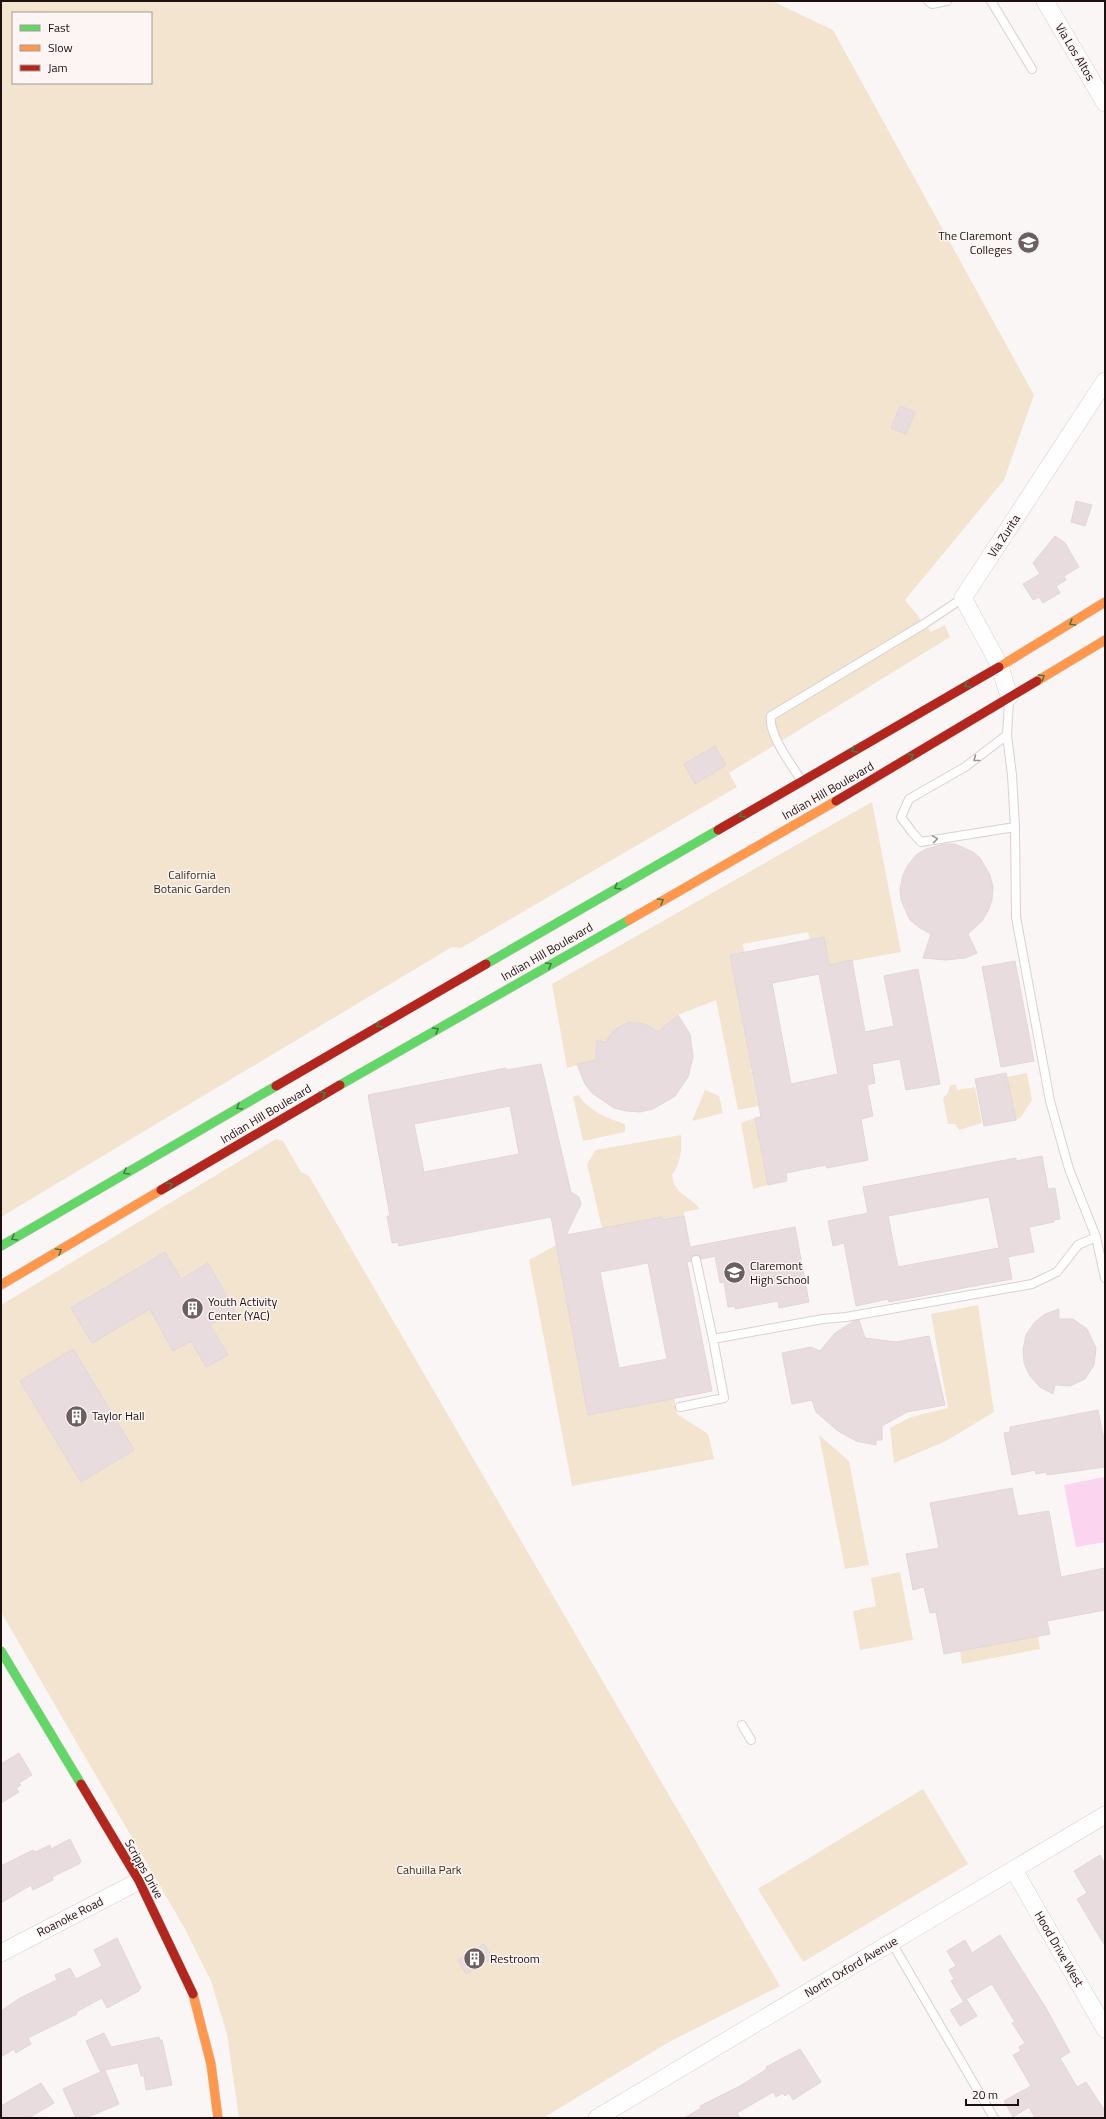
<svg xmlns="http://www.w3.org/2000/svg" width="1106" height="2119" viewBox="0 0 1106 2119" font-family="'Titillium Web',sans-serif">
<rect width="100%" height="100%" fill="#fbf6f6"/>
<g fill="#f2e4cf" fill-rule="evenodd">
<path d="M1,1H772L833,30L1034,395L1004,480L905,600L931,632L945,625L950,637L729,773L737,787L461,948L452,947L1,1217ZM13,13H151V83H13Z"/>
<polygon points="872,802 901,952 829,965 824,937 810,940 808,932 743,944 744,952 730,955 758,1106 738,1110 716,1000 678,1015 658,1033 645,1024 628,1022 605,1043 597,1041 596,1060 567,1068 552,984"/>
<polygon points="1027,1073 1032,1100 1021,1117 1016,1120 1007,1077"/>
<polygon points="956,1084 957,1090 975,1087 982,1123 959,1130 955,1124 948,1124 943,1098 948,1093 950,1086"/>
<polygon points="705,1090 719,1096 723,1113 692,1121"/>
<path d="M578,1095C591,1112 605,1117 625,1124V1132L583,1141L573,1097Z"/>
<polygon points="755,1118 768,1185 753,1189 741,1123"/>
<path d="M681,1135C682,1151 681,1162 672,1175C674,1194 689,1195 700,1209L684,1212V1216L662,1220L661,1217L602,1228L587,1164L596,1150Z"/>
<polygon points="276,1139 283,1141 301,1172 309,1176 780,1986 669,2042 543,2118 239,2118 227,2034 211,1981 185,1929 1,1612 1,1305"/>
<polygon points="556,1245 588,1415 674,1398 677,1414 708,1434 714,1459 572,1486 529,1260"/>
<polygon points="978,1305 994,1412 946,1441 894,1463 890,1428 911,1417 948,1408 931,1314"/>
<polygon points="819,1435 849,1461 869,1565 845,1569"/>
<polygon points="900,1572 913,1640 860,1650 853,1611 876,1606 871,1578"/>
<polygon points="1038,1636 1040,1649 962,1664 960,1650"/>
<polygon points="923,1789 968,1864 803,1962 758,1889"/>
</g>
<polygon fill="#fbd4f0" points="1105,1477 1105,1542 1076,1547 1064,1485"/>
<g fill="#e9dcdf" stroke="#e1d7d9" fill-rule="evenodd">
<polygon points="900,406 915,412 906,434 891,428"/>
<polygon points="1076,501 1092,505 1085,526 1071,522"/>
<polygon points="1055,536 1065,543 1079,567 1064,576 1066,580 1056,586 1060,593 1043,603 1039,597 1033,600 1023,584 1040,574 1033,563"/>
<polygon points="715,746 726,765 695,784 684,764"/>
<polygon points="944,844 955,844 973,852 980,858 990,875 993,887 992,900 988,911 982,921 968,934 977,953 965,958 946,960 923,958 931,934 920,928 910,920 901,900 900,889 903,875 908,865 916,855 926,849"/>
<path d="M824,937L829,965L852,960L865,1032L894,1026L884,976L918,969L940,1084L906,1090L900,1059L872,1064L875,1083L867,1085L873,1116L861,1119L868,1160L827,1168L826,1165L786,1173L787,1181L768,1185L755,1118L761,1117L730,955ZM819,974L838,1074L791,1084L772,983Z"/>
<polygon points="1015,961 1034,1061 1001,1067 982,967"/>
<polygon points="678,1015 690,1034 693,1057 688,1077 675,1096 653,1109 640,1112 627,1111 614,1108 592,1093 585,1084 577,1064 596,1060 597,1040 605,1043 614,1030 629,1022 645,1024 658,1032"/>
<path d="M541,1064L571,1192L579,1197L581,1204L566,1235L662,1217V1220L684,1216L690,1247L795,1227L809,1302L779,1308L778,1301L735,1309V1306L728,1307L724,1282L720,1283L715,1256L701,1259L700,1256L695,1255L692,1256L691,1261L687,1262L712,1391L588,1415L551,1217L399,1246L398,1242L392,1243L387,1216H390L368,1095L506,1068L507,1070ZM510,1106L519,1154L424,1172L414,1124ZM648,1263L667,1359L619,1368L600,1272Z"/>
<polygon points="1006,1073 1016,1120 984,1126 975,1079"/>
<path d="M1042,1156L1048,1189L1055,1188L1060,1219L1054,1220V1222L1029,1227L1034,1252L1008,1257L1012,1279L889,1302L888,1299L856,1306L844,1243L833,1246L828,1221L868,1213L863,1187L1016,1158V1161ZM989,1197L999,1248L898,1267L888,1216Z"/>
<polygon points="165,1252 181,1279 208,1263 235,1311 210,1325 228,1355 206,1367 191,1341 173,1351 150,1309 92,1343 71,1308"/>
<polygon points="1059,1309 1059,1319 1073,1319 1087,1329 1096,1348 1094,1365 1085,1379 1070,1386 1055,1385 1053,1394 1040,1387 1030,1376 1024,1363 1023,1349 1026,1335 1034,1323 1045,1314"/>
<polygon points="859,1320 865,1338 896,1342 929,1336 945,1405 907,1412 882,1426 882,1440 876,1440 876,1445 856,1441 838,1431 816,1412 812,1400 792,1404 782,1353 811,1347 820,1351 835,1333 854,1321"/>
<polygon points="73,1349 134,1450 81,1482 20,1381"/>
<polygon points="1098,1410 1105,1445 1105,1467 1047,1475 1046,1472 1036,1474 1035,1470 1012,1475 1004,1433 1010,1432 1010,1427"/>
<polygon points="1012,1488 1018,1516 1049,1511 1061,1577 1105,1568 1105,1610 1047,1621 1050,1634 944,1654 936,1612 930,1613 924,1587 913,1590 906,1554 939,1548 930,1503"/>
<polygon points="19,1753 32,1775 19,1783 21,1785 16,1788 19,1792 1,1803 1,1764"/>
<polygon points="70,1839 81,1861 79,1864 52,1877 53,1880 33,1890 31,1885 1,1903 1,1866 33,1850 35,1852 50,1845 51,1849"/>
<polygon points="1100,1855 1105,1864 1105,1946 1077,1899 1087,1893 1074,1871"/>
<polygon points="1000,1935 1046,2008 1070,2052 1060,2058 1077,2087 1086,2082 1105,2111 1105,2118 1035,2118 1029,2107 1013,2117 1004,2101 1031,2086 1013,2055 1021,2051 1019,2047 1025,2043 1012,2023 1015,2022 992,1984 963,2001 951,1981 954,1979 949,1970 956,1966 947,1951 965,1940 972,1953"/>
<polygon points="117,1938 141,1988 139,1989 139,1991 107,2008 102,1998 76,2012 77,2014 28,2038 31,2044 16,2053 14,2049 1,2057 1,2011 20,1998 57,1980 55,1975 70,1968 76,1979 102,1966 94,1950"/>
<polygon points="484,1944 492,1958 466,1974 458,1960"/>
<polygon points="967,2000 977,2016 960,2026 950,2010"/>
<polygon points="104,2033 111,2047 159,2037 160,2040 162,2040 172,2085 146,2090 144,2076 141,2076 138,2063 100,2071 86,2041"/>
<polygon points="800,2049 821,2082 793,2100 789,2093 785,2096 783,2093 776,2097 773,2092 737,2113 740,2118 684,2118 701,2108 700,2106 740,2086 767,2069 766,2067"/>
<polygon points="105,2070 119,2104 86,2118 76,2118 63,2089"/>
<polygon points="41,2083 54,2103 29,2118 1,2118 1,2106"/>
</g>
<g fill="none" stroke-linecap="round" stroke-linejoin="round">
<defs>
<g id="lane">
<polyline points="928,1 932,4 947,1"/>
<polyline points="991,1 1032,69"/>
<polyline points="1007,735 965,767 909,799 901,817 912,832 921,842 1015,827 1012,775 1007,735 1009,700"/>
<path d="M801,780C791,764 768,734 771,716L924,624L963,598"/>
<polyline points="1015,827 1016,917 1050,1101 1069,1169 1096,1237 1105,1278"/>
<polyline points="696,1260 713,1339"/>
<polyline points="680,1407 724,1398 713,1339 823,1319 846,1317 1032,1284 1057,1272 1078,1245 1096,1237"/>
<polyline points="742,1725 751,1740"/>
<polyline points="892,1943 994,2118"/>
</g>
<g id="street">
<polyline points="1045,1 1105,103"/>
<polyline points="1009,697 1000,666 963,598 1105,381"/>
<polyline points="1014,1870 1105,2029"/>
<polyline points="1,1953 139,1881"/>
<polyline points="597,2118 1105,1815"/>
</g>
<g id="fast">
<polyline points="486,964 718,830"/>
<polyline points="340,1085 629,920"/>
<polyline points="1,1246 276,1086"/>
<polyline points="1,1651 81,1784"/>
</g>
<g id="slow">
<polyline points="999,667 1105,602"/>
<polyline points="1037,681 1105,640"/>
<polyline points="629,920 836,801"/>
<polyline points="1,1285 161,1190"/>
<polyline points="193,1994 211,2064 218,2118"/>
</g>
<g id="jam">
<polyline points="836,801 1037,681"/>
<polyline points="718,830 999,667"/>
<polyline points="276,1086 486,964"/>
<polyline points="161,1190 340,1085"/>
<polyline points="81,1784 139,1881 193,1994"/>
</g>
</defs>
<use href="#lane" stroke="#dad0cf" stroke-width="10"/>
<use href="#street" stroke="#dad0cf" stroke-width="18"/>
<use href="#fast" stroke="#dad0cf" stroke-width="10"/>
<use href="#slow" stroke="#dad0cf" stroke-width="10"/>
<use href="#jam" stroke="#dad0cf" stroke-width="10"/>
<use href="#lane" stroke="#fefefe" stroke-width="8"/>
<use href="#street" stroke="#fefefe" stroke-width="17"/>
<use href="#fast" stroke="#63d668" stroke-width="9"/>
<use href="#slow" stroke="#ff974d" stroke-width="9"/>
<use href="#jam" stroke="#b3261e" stroke-width="9"/>
</g>
<defs><path id="oneway-chevron" d="M-2-3.5L2.5 0L-2 3.5" fill="none" stroke-width="1.6" stroke-linecap="round" stroke-linejoin="round"/></defs>
<g stroke="#447d40">
<use href="#oneway-chevron" transform="translate(1072 623) rotate(149)"/>
<use href="#oneway-chevron" transform="translate(1042 677) rotate(-31)"/>
<use href="#oneway-chevron" transform="translate(967 685) rotate(150)"/>
<use href="#oneway-chevron" transform="translate(854 750) rotate(150)"/>
<use href="#oneway-chevron" transform="translate(911 756) rotate(-31)"/>
<use href="#oneway-chevron" transform="translate(742 815) rotate(150)"/>
<use href="#oneway-chevron" transform="translate(617 887) rotate(150)"/>
<use href="#oneway-chevron" transform="translate(661 901) rotate(-30)"/>
<use href="#oneway-chevron" transform="translate(549 965) rotate(-30)"/>
<use href="#oneway-chevron" transform="translate(379 1025) rotate(150)"/>
<use href="#oneway-chevron" transform="translate(436 1030) rotate(-30)"/>
<use href="#oneway-chevron" transform="translate(323 1094) rotate(-30)"/>
<use href="#oneway-chevron" transform="translate(239 1107) rotate(150)"/>
<use href="#oneway-chevron" transform="translate(126 1172) rotate(150)"/>
<use href="#oneway-chevron" transform="translate(170 1185) rotate(-31)"/>
<use href="#oneway-chevron" transform="translate(14 1238) rotate(150)"/>
<use href="#oneway-chevron" transform="translate(59 1251) rotate(-31)"/>
</g>
<g stroke="#999392">
<use href="#oneway-chevron" transform="translate(976 759) rotate(142)"/>
<use href="#oneway-chevron" transform="translate(935 839) rotate(-9)"/>
</g>
<defs>
<symbol id="university-disc" viewBox="-11 -11 22 22"><circle r="9.5" fill="#6b605f" stroke="#fdf5f4"/><path d="M0-5L7-2L0 1L-7-2ZM-4 1L0 2.5L4 1V4Q0 6-4 4Z" fill="#fff"/></symbol>
<symbol id="school-disc" viewBox="-11 -11 22 22"><circle r="9.5" fill="#6b605f" stroke="#fdf5f4"/><path d="M0-5L7-2L0 1L-7-2ZM-4 1L0 2.5L4 1V4Q0 6-4 4Z" fill="#fff"/></symbol>
<symbol id="building-disc" viewBox="-11 -11 22 22"><circle r="9.5" fill="#6b605f" stroke="#fdf5f4"/><path d="M-4-6H4V6H1V3H-1V6H-4ZM-2.5-4.3h1.7v1.8h-1.7ZM.8-4.3h1.7v1.8H.8ZM-2.5-1h1.7V.8h-1.7ZM.8-1h1.7V.8H.8Z" fill="#fff"/></symbol>
</defs>
<g fill-rule="evenodd">
<use href="#university-disc" x="1016" y="230" width="25" height="25"/>
<use href="#school-disc" x="722" y="1260" width="25" height="25"/>
<use href="#building-disc" x="180" y="1296" width="25" height="25"/>
<use href="#building-disc" x="64" y="1404" width="25" height="25"/>
<use href="#building-disc" x="462" y="1946" width="25" height="25"/>
</g>
<g text-anchor="middle" stroke-width="3" stroke-linejoin="round" paint-order="stroke">
<g font-size="12" fill="#1d100e" stroke="#fdf5f4">
<text transform="translate(1075 52) rotate(59)" y="4">Via Los Altos</text>
<text transform="translate(1004 536) rotate(-57)" y="4">Via Zurita</text>
<text transform="translate(828 791) rotate(-30)" y="4">Indian Hill Boulevard</text>
<text transform="translate(547 952) rotate(-30)" y="4">Indian Hill Boulevard</text>
<text transform="translate(266 1114) rotate(-31)" y="4">Indian Hill Boulevard</text>
<text transform="translate(144 1869) rotate(61)" y="4">Scripps Drive</text>
<text transform="translate(70 1917) rotate(-27)" y="4">Roanoke Road</text>
<text transform="translate(1059 1949) rotate(60)" y="4">Hood Drive West</text>
<text transform="translate(851 1967) rotate(-31)" y="4">North Oxford Avenue</text>
</g>
<g font-size="12" fill="#1d100e" stroke="#fdf5f4" text-anchor="start">
<text x="1012" y="240" text-anchor="end">The Claremont<tspan x="1012" dy="14">Colleges</tspan></text>
<text x="750" y="1270">Claremont<tspan x="750" dy="14">High School</tspan></text>
<text x="208" y="1306">Youth Activity<tspan x="208" dy="14">Center (YAC)</tspan></text>
<text x="92" y="1420">Taylor Hall</text>
<text x="490" y="1963">Restroom</text>
</g>
<g font-size="12" fill="#3a2c13" stroke="#fdf5f4">
<text x="192" y="879">California<tspan x="192" dy="14">Botanic Garden</tspan></text>
<text x="429" y="1874">Cahuilla Park</text>
</g>
</g>
<rect width="1106" height="2119" fill="none" stroke="#1d100e" stroke-width="4"/>
<rect x="12" y="12" width="140" height="72" fill="#fdf5f4" stroke="#a39998"/>
<rect x="20" y="25" width="20" height="6" fill="#63d668" stroke="#a39998"/>
<text x="48" y="32" font-size="12" fill="#1d100e">Fast</text>
<rect x="20" y="45" width="20" height="6" fill="#ff974d" stroke="#a39998"/>
<text x="48" y="52" font-size="12" fill="#1d100e">Slow</text>
<rect x="20" y="65" width="20" height="6" fill="#b3261e" stroke="#a39998"/>
<text x="48" y="72" font-size="12" fill="#1d100e">Jam</text>
<path d="M966 2099v6h52v-6" fill="none" stroke="#1d100e" stroke-width="2"/>
<text x="972" y="2099" font-size="12" fill="#1d100e" stroke="#fdf5f4" stroke-width="3" paint-order="stroke">20 m</text>
</svg>
